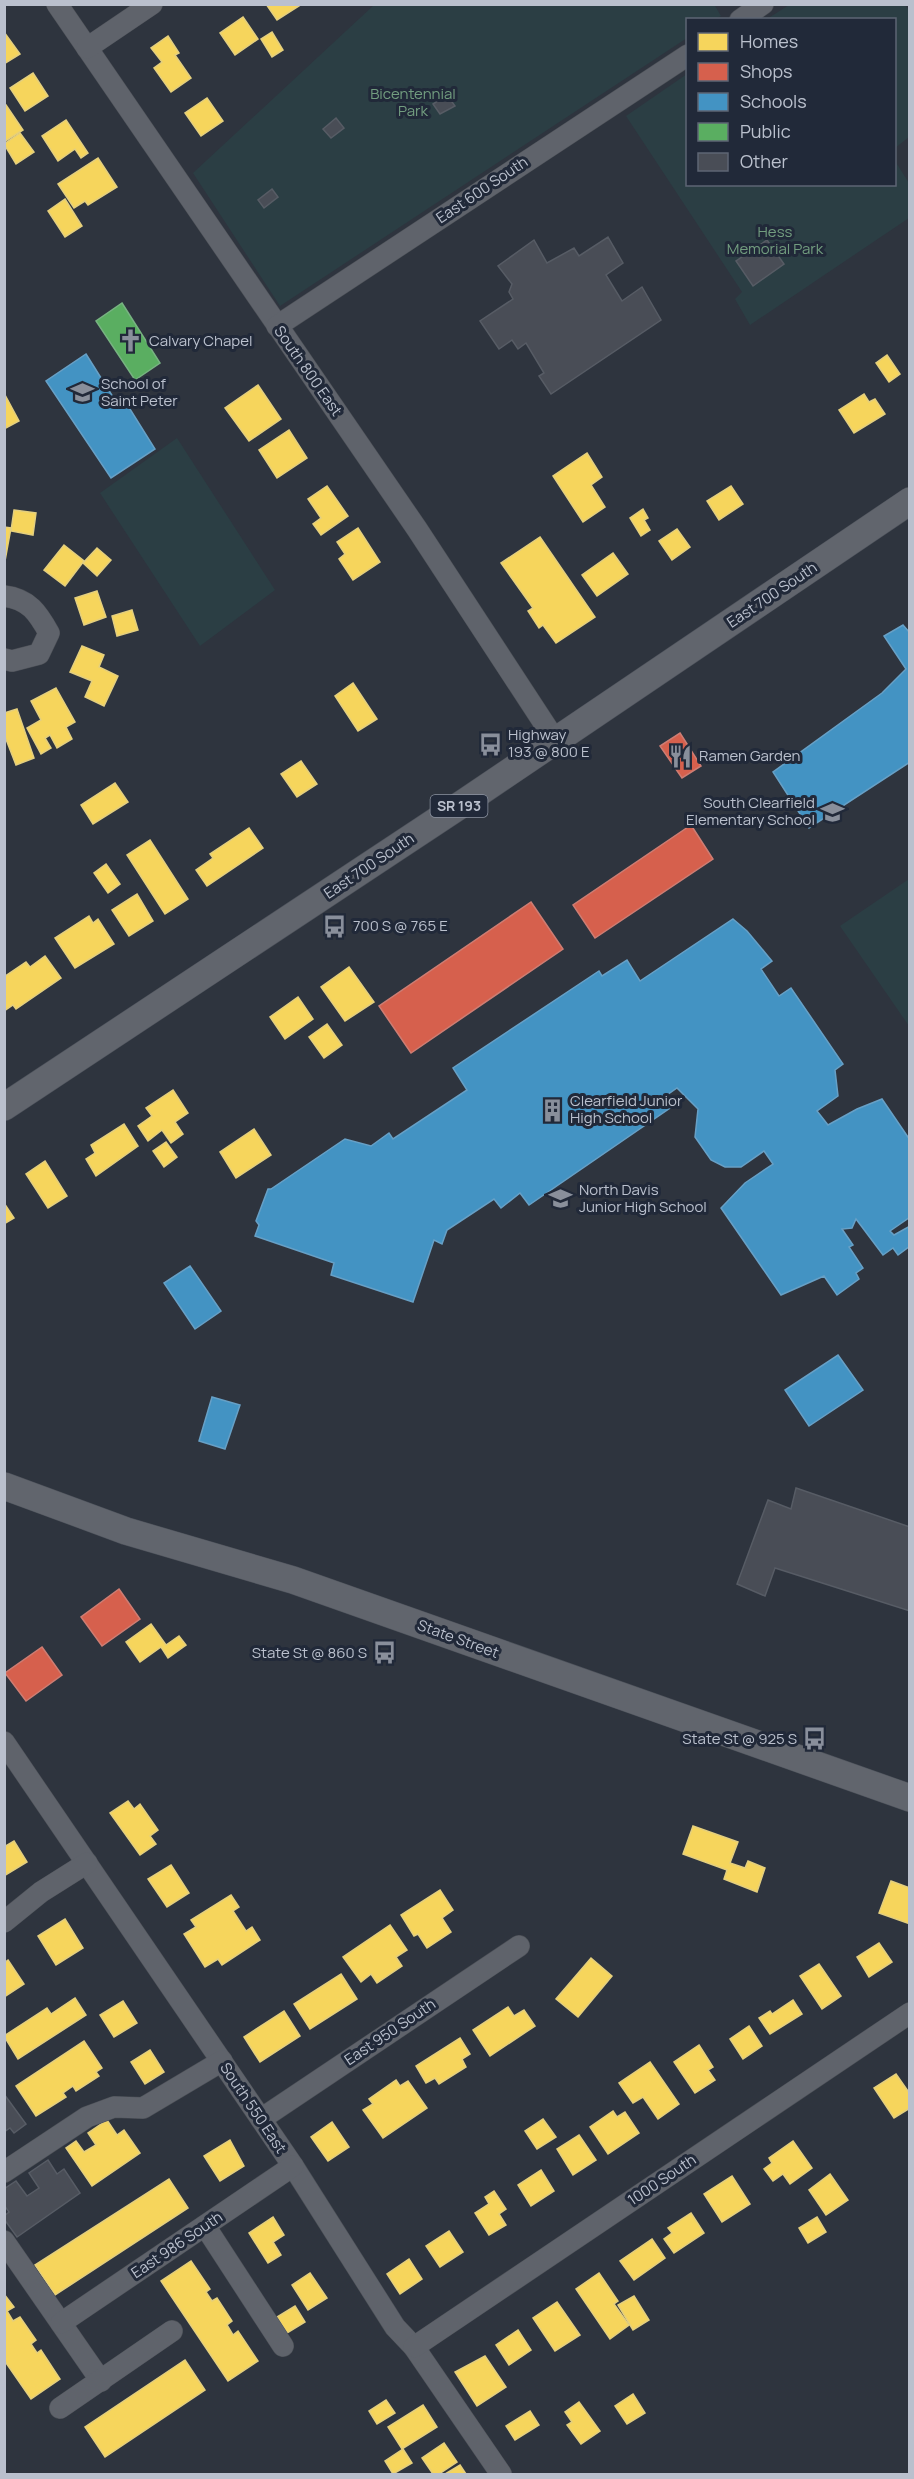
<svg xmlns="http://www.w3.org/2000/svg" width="914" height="2479" viewBox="0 0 914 2479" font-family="Manrope,sans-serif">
<rect width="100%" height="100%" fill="#2e343e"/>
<g fill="#2b3e44">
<polygon points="714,4 721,16 715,19 688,20 687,38 280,306 193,173 374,5"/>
<polygon points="789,5 905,5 910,12 909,137 895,148 894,20 767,19"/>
<polygon points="687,74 688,184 894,184 895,161 909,183 909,218 750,325 735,299 742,292 626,116"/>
<polygon points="177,438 275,590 200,646 100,493"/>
<polygon points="909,879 910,1025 909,1026 840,926"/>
</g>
<g fill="#f6d55c" stroke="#e4cf7e" stroke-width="1.5">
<polygon points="266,4 302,4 277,20"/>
<polygon points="243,17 258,39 235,55 220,33"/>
<polygon points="4,32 20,54 4,64"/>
<polygon points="272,32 283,50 272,57 261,39"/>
<polygon points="168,36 179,53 175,55 191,78 171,92 154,68 162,62 151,48"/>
<polygon points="33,73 48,96 25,111 10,88"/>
<polygon points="207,98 223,121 201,136 185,113"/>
<polygon points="6,105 23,130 4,142 4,106"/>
<polygon points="66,120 88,153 81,158 75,149 58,161 42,136"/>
<polygon points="20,133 34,152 16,164 4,144"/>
<polygon points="98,158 117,187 88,205 85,201 74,208 58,184"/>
<polygon points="65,199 82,226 65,237 48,211"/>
<polygon points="887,355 900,374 889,382 876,363"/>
<polygon points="258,385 281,419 249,441 225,408"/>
<polygon points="4,393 19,421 4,429"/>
<polygon points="864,394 869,402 875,399 885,414 854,433 839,410"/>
<polygon points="289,430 307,458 277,478 259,450"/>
<polygon points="587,453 602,477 591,485 605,507 583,522 553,476"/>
<polygon points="327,486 348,516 321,535 313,524 321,518 308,499"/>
<polygon points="731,486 743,504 719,520 707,501"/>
<polygon points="643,509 648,518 644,520 650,530 641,536 630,518"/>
<polygon points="14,510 36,513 33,535 11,531"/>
<polygon points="4,527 11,528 5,561 4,561"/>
<polygon points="358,528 380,562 353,580 339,559 345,554 337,542"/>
<polygon points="677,529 690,547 672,560 659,541"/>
<polygon points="540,537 595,617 556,643 543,625 539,628 528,611 533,608 501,563"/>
<polygon points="64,545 84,561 65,586 44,570"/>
<polygon points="97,548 111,560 97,576 83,563"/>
<polygon points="613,553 628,574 597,596 582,575"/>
<polygon points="97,591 106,617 84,625 75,598"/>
<polygon points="132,610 138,630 117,636 112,616"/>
<polygon points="82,646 104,655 99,667 118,676 104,706 85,697 92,681 70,672"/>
<polygon points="353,683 377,719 358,731 335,696"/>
<polygon points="56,688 75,722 66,727 72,739 57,748 50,735 45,738 51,748 41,754 27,728 41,720 31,701"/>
<polygon points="17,709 34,758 16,765 4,734 4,713"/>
<polygon points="301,761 317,784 297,797 281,774"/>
<polygon points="115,783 128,802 93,824 81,805"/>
<polygon points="249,828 263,848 207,886 196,870 213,858 210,854"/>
<polygon points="150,840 188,899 165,914 127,855"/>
<polygon points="106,864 120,884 108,893 94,873"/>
<polygon points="137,894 153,921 129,936 112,910"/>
<polygon points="89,916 93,923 98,919 114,944 75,968 55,938"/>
<polygon points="45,956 61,978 16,1009 13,1005 4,1011 4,977 26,962 30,967"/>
<polygon points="349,967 374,1002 345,1021 321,987"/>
<polygon points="298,997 313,1019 285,1039 270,1017"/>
<polygon points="327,1024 342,1045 324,1058 309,1037"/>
<polygon points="173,1090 188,1113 175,1122 183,1134 171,1143 162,1130 148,1141 138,1126 152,1116 146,1108"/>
<polygon points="124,1124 138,1146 96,1176 86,1159 95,1153 91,1145"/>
<polygon points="254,1129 271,1155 236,1178 220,1152"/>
<polygon points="166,1142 177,1157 164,1167 153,1151"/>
<polygon points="45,1161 67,1196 48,1208 26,1174"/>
<polygon points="4,1203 14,1218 4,1224"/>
<polygon points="151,1624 166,1645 179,1636 186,1645 168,1658 161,1647 140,1662 126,1642"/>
<polygon points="128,1801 134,1809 140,1804 158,1830 150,1836 156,1844 140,1855 110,1813"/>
<polygon points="693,1826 738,1842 730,1863 745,1868 748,1861 765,1868 757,1892 724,1879 727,1870 683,1854"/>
<polygon points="14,1841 27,1862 4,1876 4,1847"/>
<polygon points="171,1865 189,1893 167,1907 148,1879"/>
<polygon points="891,1881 910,1888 910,1924 879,1913"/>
<polygon points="440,1890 453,1910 442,1918 451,1932 427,1948 418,1934 414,1936 401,1915"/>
<polygon points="231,1895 239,1907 233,1911 246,1931 252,1927 260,1940 222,1965 218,1959 205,1967 184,1934 196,1927 191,1920"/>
<polygon points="65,1919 83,1948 56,1965 38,1936"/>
<polygon points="390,1925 407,1950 396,1957 402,1966 377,1983 371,1974 361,1982 343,1957"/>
<polygon points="879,1943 892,1962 869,1977 857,1957"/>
<polygon points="591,1958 612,1976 578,2017 556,1999"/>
<polygon points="8,1960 24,1984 4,1997 4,1963"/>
<polygon points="819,1964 841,1996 822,2009 800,1976"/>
<polygon points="341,1974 357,1999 310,2029 294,2004"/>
<polygon points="75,1998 86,2015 18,2059 4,2036 47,2008 51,2014"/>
<polygon points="793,2000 802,2014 770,2034 759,2018 770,2011 772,2014"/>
<polygon points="123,2001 137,2023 114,2037 100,2015"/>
<polygon points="508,2007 514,2016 524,2010 535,2026 490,2056 473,2030"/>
<polygon points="284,2011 300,2036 260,2062 244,2037"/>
<polygon points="749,2026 762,2046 743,2059 730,2039"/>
<polygon points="460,2038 470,2054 462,2059 466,2067 439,2084 435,2078 426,2083 416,2066"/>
<polygon points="84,2041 102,2068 96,2072 99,2076 76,2091 73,2086 63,2093 66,2097 36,2116 16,2086"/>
<polygon points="699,2045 713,2067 708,2070 715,2080 695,2093 674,2062"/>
<polygon points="150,2050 164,2072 145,2084 131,2062"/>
<polygon points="650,2062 679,2104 658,2119 643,2097 633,2103 619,2083"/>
<polygon points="896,2074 910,2094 910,2108 894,2118 874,2088"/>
<polygon points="396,2080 400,2086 408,2081 427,2108 383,2138 363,2110 373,2104 369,2099"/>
<polygon points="613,2111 617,2117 625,2112 639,2133 608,2154 590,2127"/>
<polygon points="543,2119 556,2137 537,2149 525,2131"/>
<polygon points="107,2120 117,2135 124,2130 140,2153 92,2186 66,2148 76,2141 84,2152 96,2145 88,2133"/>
<polygon points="332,2122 349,2147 328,2161 311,2137"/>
<polygon points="579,2135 596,2160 573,2175 557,2149"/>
<polygon points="230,2140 244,2166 220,2181 204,2156"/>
<polygon points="793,2141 812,2168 790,2184 783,2174 773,2181 764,2169 772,2163 769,2158"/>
<polygon points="541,2170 554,2191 531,2206 518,2185"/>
<polygon points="830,2174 848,2200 826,2215 809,2190"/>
<polygon points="732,2176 750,2204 722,2222 704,2194"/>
<polygon points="169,2179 188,2208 55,2295 35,2265"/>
<polygon points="494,2191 506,2209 499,2214 506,2225 489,2235 475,2213 489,2204 485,2197"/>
<polygon points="691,2213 704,2233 674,2253 664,2239 672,2233 668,2228"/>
<polygon points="273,2217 284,2235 273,2242 281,2255 268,2263 249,2233"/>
<polygon points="817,2217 826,2232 808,2243 799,2228"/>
<polygon points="449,2231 463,2252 440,2267 426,2246"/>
<polygon points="652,2239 665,2258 634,2280 620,2261"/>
<polygon points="409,2259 422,2279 400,2294 387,2274"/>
<polygon points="191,2261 210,2289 206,2292 212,2301 217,2298 232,2321 227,2325 233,2335 238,2331 258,2361 228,2381 161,2281"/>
<polygon points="310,2273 327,2298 308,2310 292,2285"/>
<polygon points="599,2273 618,2301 614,2304 629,2325 610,2339 576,2289"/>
<polygon points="4,2294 14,2307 7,2311 13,2321 20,2317 36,2340 31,2344 37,2353 41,2350 60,2379 31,2399 4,2360"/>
<polygon points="634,2296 649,2320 633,2330 618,2305"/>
<polygon points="557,2302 580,2335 555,2351 533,2318"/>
<polygon points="295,2306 305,2322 287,2333 277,2317"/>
<polygon points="518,2330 531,2350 509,2365 496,2345"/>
<polygon points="485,2356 506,2387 477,2406 455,2372"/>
<polygon points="185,2360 205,2390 105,2457 85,2427"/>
<polygon points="633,2394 645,2413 627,2424 615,2406"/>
<polygon points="386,2400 395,2413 377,2424 369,2411"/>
<polygon points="579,2402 600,2431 581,2444 567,2425 572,2422 565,2412"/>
<polygon points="423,2405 437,2427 402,2449 388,2427"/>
<polygon points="530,2411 539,2425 515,2440 506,2426"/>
<polygon points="444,2443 457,2462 439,2474 433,2474 422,2458"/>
<polygon points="403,2449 412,2463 393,2474 385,2461"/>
<polygon points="460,2465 466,2474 445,2474"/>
</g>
<g fill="#d6604d" stroke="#ce7d73" stroke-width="1.5">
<polygon points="680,733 701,766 682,778 660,746"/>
<polygon points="691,825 713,859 595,938 573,905"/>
<polygon points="531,902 563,949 411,1053 379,1006"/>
<polygon points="119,1589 140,1619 102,1646 81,1617"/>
<polygon points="42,1647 62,1675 26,1701 5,1673"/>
</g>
<g fill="#4393c3" stroke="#67a0c6" stroke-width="1.5">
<polygon points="86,354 118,405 125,401 155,449 111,478 46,381"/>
<polygon points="903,625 910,633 910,762 809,828 773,772 882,693 906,669 884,636"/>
<polygon points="733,919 747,931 772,961 761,969 779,996 791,988 843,1064 835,1070 838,1096 817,1111 828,1125 857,1109 882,1099 910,1140 910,1217 890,1231 894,1235 910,1226 910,1246 898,1255 893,1248 883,1255 856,1219 852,1228 842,1229 853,1245 849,1247 863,1268 856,1273 859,1279 837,1295 824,1276 781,1295 721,1208 745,1183 773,1164 764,1151 741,1167 725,1167 711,1160 695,1137 698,1109 677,1088 667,1095 673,1106 529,1205 520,1193 501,1208 494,1199 447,1230 442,1244 434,1240 413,1302 331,1275 334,1263 255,1236 259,1225 256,1221 268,1189 271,1189 345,1139 371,1146 389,1133 393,1139 467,1090 453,1068 599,971 602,976 627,960 640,981"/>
<polygon points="190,1266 221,1311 195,1329 164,1283"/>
<polygon points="838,1355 863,1390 809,1426 785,1390"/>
<polygon points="212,1397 240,1405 225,1449 199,1441"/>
</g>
<polygon fill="#5aae61" stroke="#77b381" stroke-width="1.5" points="122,303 160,363 135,380 96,321"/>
<g fill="#494d56" stroke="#575c65" stroke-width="1.5">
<polygon points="447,95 455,106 440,114 433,104"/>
<polygon points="336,118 344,128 331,138 323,129"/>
<polygon points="272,189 278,197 264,208 258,200"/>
<polygon points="608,237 623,263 606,275 622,301 642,287 661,320 551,394 539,376 544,373 526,343 518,349 512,340 499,349 480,321 513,299 509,292 512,284 498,266 534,240 547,263 574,248 579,256"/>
<polygon points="767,240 784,264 753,286 736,261"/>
<polygon points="796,1488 910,1527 910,1611 775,1568 765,1596 737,1584 768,1500 791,1509"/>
<polygon points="4,2094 26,2124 14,2133 10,2128 4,2132"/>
<polygon points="48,2160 57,2174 64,2169 80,2193 17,2237 4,2219 4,2216 9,2212 4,2205 4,2189 16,2181 27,2196 39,2188 29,2173"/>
</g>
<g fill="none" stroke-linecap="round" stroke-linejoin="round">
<defs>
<g id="minor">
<polyline points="57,4 417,529 555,740"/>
<polyline points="740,20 763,4"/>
<polyline points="87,48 152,4"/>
<polyline points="277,326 688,55"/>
<path d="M4,596C29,599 38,613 49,633L39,654L12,661L4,659"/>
<polyline points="4,1742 293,2166 395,2327 414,2347 501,2474"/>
<polyline points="4,1922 41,1892 87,1863"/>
<polyline points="261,2119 519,1946"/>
<polyline points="4,2172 87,2117 114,2107 143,2108 222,2061"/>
<polyline points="205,2226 283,2346"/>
<polyline points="4,2241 101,2381"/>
<polyline points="61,2323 293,2166"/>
<polyline points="414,2347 910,2013"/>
<polyline points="60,2408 172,2331"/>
</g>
<g id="major">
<polyline points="4,1107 465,802 910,501"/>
<polyline points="4,1486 126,1531 293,1580 910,1798"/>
</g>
</defs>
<use href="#minor" stroke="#4b4f56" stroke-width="22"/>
<use href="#major" stroke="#4c515a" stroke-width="28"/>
<use href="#minor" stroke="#5f636b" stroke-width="21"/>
<use href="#major" stroke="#61656d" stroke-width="27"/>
</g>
<defs>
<symbol id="church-bare" viewBox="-9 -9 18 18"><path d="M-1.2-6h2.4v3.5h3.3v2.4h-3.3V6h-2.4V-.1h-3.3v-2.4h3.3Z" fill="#898f9b" stroke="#212939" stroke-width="2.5" paint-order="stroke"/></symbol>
<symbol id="school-bare" viewBox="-9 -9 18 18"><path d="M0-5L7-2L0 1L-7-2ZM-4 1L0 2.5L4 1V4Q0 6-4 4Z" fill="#898f9b" stroke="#212939" stroke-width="2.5" paint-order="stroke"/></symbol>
<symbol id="bus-bare" viewBox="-9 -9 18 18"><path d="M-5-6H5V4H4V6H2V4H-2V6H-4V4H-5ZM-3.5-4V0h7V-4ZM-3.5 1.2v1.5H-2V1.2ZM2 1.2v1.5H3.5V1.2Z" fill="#898f9b" stroke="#212939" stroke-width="2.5" paint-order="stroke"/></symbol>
<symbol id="restaurant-bare" viewBox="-9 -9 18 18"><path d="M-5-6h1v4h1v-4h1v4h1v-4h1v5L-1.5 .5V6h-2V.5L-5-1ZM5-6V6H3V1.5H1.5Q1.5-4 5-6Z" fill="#898f9b" stroke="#212939" stroke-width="2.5" paint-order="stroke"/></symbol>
<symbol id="building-bare" viewBox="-9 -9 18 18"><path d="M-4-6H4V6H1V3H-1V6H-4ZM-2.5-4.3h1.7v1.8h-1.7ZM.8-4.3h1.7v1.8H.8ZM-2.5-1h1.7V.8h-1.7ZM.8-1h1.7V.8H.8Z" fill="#898f9b" stroke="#212939" stroke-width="2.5" paint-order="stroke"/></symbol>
</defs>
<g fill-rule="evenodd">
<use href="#church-bare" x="114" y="324" width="33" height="33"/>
<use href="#school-bare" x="66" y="376" width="33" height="33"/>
<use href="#bus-bare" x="474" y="728" width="33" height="33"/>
<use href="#restaurant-bare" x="664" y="740" width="33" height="33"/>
<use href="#school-bare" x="816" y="796" width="33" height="33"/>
<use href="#bus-bare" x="318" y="910" width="33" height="33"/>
<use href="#building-bare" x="536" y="1094" width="33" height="33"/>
<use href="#school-bare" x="544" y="1182" width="33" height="33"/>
<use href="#bus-bare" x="368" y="1636" width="33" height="33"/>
<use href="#bus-bare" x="798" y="1722" width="33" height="33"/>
</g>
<g text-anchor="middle" stroke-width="6" stroke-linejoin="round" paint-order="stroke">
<rect fill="#212939" stroke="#8c93a1" stroke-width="1.5" x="430.5" y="795" width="57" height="22" rx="4.5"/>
<g font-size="14" font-weight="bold" fill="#bac0cd">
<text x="459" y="811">SR 193</text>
</g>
<g font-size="15" fill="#729d7f" stroke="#212939">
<text x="413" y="99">Bicentennial<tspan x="413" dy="17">Park</tspan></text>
<text x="775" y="237">Hess<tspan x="775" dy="17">Memorial Park</tspan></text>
</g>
<g font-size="15" fill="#bac0cd" stroke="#212939">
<text transform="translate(482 190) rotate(-34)" y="5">East 600 South</text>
<text transform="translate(308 371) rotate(55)" y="5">South 800 East</text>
<text transform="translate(772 595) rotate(-34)" y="5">East 700 South</text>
<text transform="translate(369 866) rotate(-34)" y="5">East 700 South</text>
<text transform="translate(458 1639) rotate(20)" y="5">State Street</text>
<text transform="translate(390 2032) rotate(-34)" y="5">East 950 South</text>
<text transform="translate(253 2108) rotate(56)" y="5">South 550 East</text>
<text transform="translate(662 2180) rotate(-34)" y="5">1000 South</text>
<text transform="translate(177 2245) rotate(-34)" y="5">East 986 South</text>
</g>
<g font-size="15" fill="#bac0cd" stroke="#212939" text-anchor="start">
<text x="149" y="346">Calvary Chapel</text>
<text x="101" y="389">School of<tspan x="101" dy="17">Saint Peter</tspan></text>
<text x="508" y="740">Highway<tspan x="508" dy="17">193 @ 800 E</tspan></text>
<text x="699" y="761">Ramen Garden</text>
<text x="815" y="808" text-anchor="end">South Clearfield<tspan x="815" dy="17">Elementary School</tspan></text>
<text x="353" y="931">700 S @ 765 E</text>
<text x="570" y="1106">Clearfield Junior<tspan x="570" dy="17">High School</tspan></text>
<text x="579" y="1195">North Davis<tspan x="579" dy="17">Junior High School</tspan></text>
<text x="367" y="1658" text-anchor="end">State St @ 860 S</text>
<text x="797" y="1744" text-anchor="end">State St @ 925 S</text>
</g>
</g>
<rect width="914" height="2479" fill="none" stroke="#bac0cd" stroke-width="12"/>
<rect x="686" y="18" width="210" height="168" fill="#212939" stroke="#5e6574" stroke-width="1.5"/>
<rect x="698" y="33" width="30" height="18" fill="#f6d55c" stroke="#5e6574" stroke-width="1.5"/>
<text x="740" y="48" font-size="18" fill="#bac0cd">Homes</text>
<rect x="698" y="63" width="30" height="18" fill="#d6604d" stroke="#5e6574" stroke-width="1.5"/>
<text x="740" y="78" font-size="18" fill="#bac0cd">Shops</text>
<rect x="698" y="93" width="30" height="18" fill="#4393c3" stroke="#5e6574" stroke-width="1.5"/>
<text x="740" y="108" font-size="18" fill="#bac0cd">Schools</text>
<rect x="698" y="123" width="30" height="18" fill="#5aae61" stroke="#5e6574" stroke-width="1.5"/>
<text x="740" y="138" font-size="18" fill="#bac0cd">Public</text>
<rect x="698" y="153" width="30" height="18" fill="#494d56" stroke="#5e6574" stroke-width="1.5"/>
<text x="740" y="168" font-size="18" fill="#bac0cd">Other</text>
</svg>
